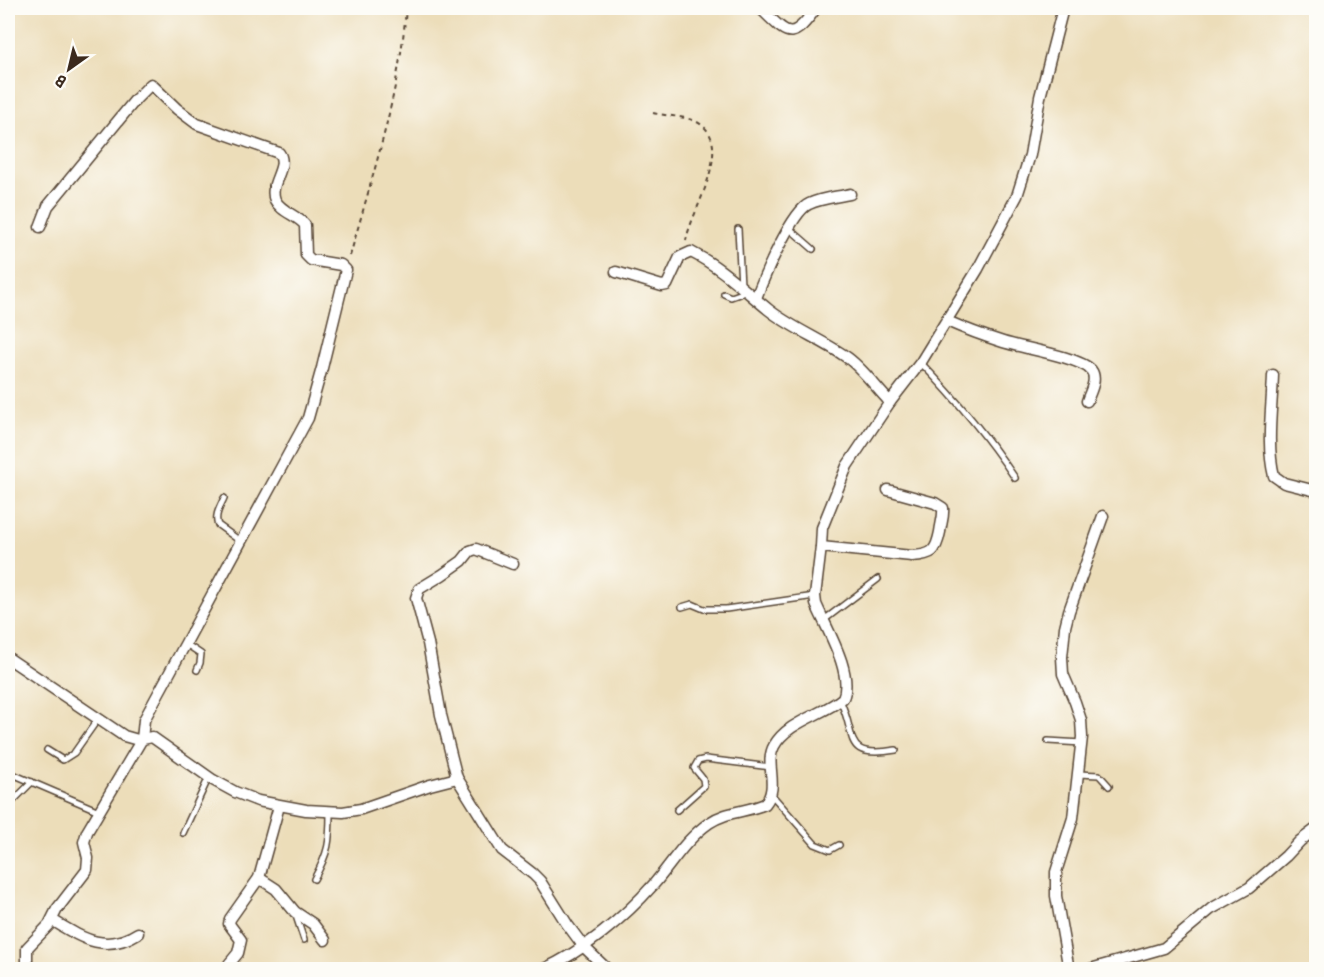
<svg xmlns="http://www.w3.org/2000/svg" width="1324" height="977" viewBox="0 0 1324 977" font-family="Pangolin,sans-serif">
<rect width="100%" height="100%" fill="#fdfcf7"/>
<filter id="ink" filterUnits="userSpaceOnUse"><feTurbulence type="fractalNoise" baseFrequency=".0167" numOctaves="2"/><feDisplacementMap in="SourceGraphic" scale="12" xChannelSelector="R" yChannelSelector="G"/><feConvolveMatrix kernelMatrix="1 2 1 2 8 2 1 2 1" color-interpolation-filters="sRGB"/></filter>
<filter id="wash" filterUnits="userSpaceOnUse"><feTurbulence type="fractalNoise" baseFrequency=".008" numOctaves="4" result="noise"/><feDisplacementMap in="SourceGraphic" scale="24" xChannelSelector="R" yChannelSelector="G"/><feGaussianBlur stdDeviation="1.35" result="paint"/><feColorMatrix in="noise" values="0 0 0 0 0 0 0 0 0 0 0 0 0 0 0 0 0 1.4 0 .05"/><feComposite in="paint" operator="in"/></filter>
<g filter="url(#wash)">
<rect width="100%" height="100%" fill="#ecddb9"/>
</g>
<g filter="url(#ink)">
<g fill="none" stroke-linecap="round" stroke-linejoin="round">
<defs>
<g id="lane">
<polyline points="789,228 813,249"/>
<polyline points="738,229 741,285"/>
<polyline points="724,294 731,297 745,292"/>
<path d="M921,363C956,399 987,436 1015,478"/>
<polyline points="1314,491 1316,449"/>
<path d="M224,498C220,507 214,516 218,525L240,541"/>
<polyline points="682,607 692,604 704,609 726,609 815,596"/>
<polyline points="824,620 878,579"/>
<polyline points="186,644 201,654 200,663 197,670"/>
<path d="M840,700C858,738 841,759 896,750"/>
<polyline points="1048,741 1082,743"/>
<polyline points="47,750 63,760 74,753 98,719"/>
<polyline points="8,772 99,811"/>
<polyline points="1078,774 1099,775 1109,786"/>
<polyline points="771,794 815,844 830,850 839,845"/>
<polyline points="8,806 32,782"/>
<polyline points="677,810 704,786 703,779 694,768 698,761 706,759 771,767"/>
<polyline points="183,833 209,777"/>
<path d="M314,879C329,852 330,842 330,812"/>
<polyline points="295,913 304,940"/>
</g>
<g id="street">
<path d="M760,8C787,33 790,45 816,8"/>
<path d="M616,272L662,286L667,285L680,257L691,252C721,267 743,289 769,310C792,328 820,339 845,356C862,367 875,387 890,402"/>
<path d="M756,298C763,279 792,211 809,204C821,198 837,197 850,194"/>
<path d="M947,321C965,329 984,336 1003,342C1022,348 1079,357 1091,370C1098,379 1090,392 1087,401"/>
<path d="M1273,375C1272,408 1266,444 1274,476L1284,483L1316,491"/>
<path d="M821,547L912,556C932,555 936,552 940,532C941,523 944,516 943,508L935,503L888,490"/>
<polyline points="8,658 124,736 138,740 152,737 213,780 235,792 258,801 306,810 343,812 361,809 430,785 457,778 502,850 533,874 540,881 567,924 584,947 608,970"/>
<polyline points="457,778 441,715 428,643 416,598 419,589 442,575 462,561 470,551 476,549 513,564"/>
<polyline points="259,878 276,889 295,912 313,924 325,940"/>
<path d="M52,920C82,938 105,954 138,933"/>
<polyline points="229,964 238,953 241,940 229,924 230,919 259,878 279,806"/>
<path d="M27,970V948L49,925L57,909L87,870L88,858L84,842L87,832L142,739L144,720L308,418L322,368L346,270L341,265L311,260L306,255L305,225C297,215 281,212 275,200C268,184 289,167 279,153L197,124L177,109L151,84L136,99L48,206L40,227"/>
<path d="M542,970C584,951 624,918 654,884C672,863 686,839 709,823C726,811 747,812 765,804C780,786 764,764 774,746C788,721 823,715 843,698C854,673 826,628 816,604L815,596L821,547L822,528L847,466L890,402L921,362L978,269L1017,196L1030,155L1040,97L1063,8"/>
<polyline points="1069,970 1056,896 1056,872 1073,818 1082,737 1081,720 1075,702 1063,674 1062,657 1065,627 1069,611 1103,516"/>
<polyline points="1087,970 1164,948 1211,909 1249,888 1286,856 1300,841 1316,829"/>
</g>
</defs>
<use href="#lane" stroke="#564535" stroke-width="8"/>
<use href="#street" stroke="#564535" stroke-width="13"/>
<g stroke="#564535" stroke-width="2" stroke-dasharray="4.5 4.5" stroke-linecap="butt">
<path d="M653,113C666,116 683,116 695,121C739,141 690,212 686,241"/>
<path d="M350,256C373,174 400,92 406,8"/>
</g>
<use href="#lane" stroke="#fff" stroke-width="5"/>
<use href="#street" stroke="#fff" stroke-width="10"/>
</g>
</g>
<rect width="1324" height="977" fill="none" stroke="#fdfcf7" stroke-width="30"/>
<g transform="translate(69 69) rotate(214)" stroke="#fdfcf7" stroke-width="4.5" paint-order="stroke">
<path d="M0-4.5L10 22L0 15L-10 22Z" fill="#3b2a1e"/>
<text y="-9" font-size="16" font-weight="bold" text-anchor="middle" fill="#3b2a1e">B</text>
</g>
</svg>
